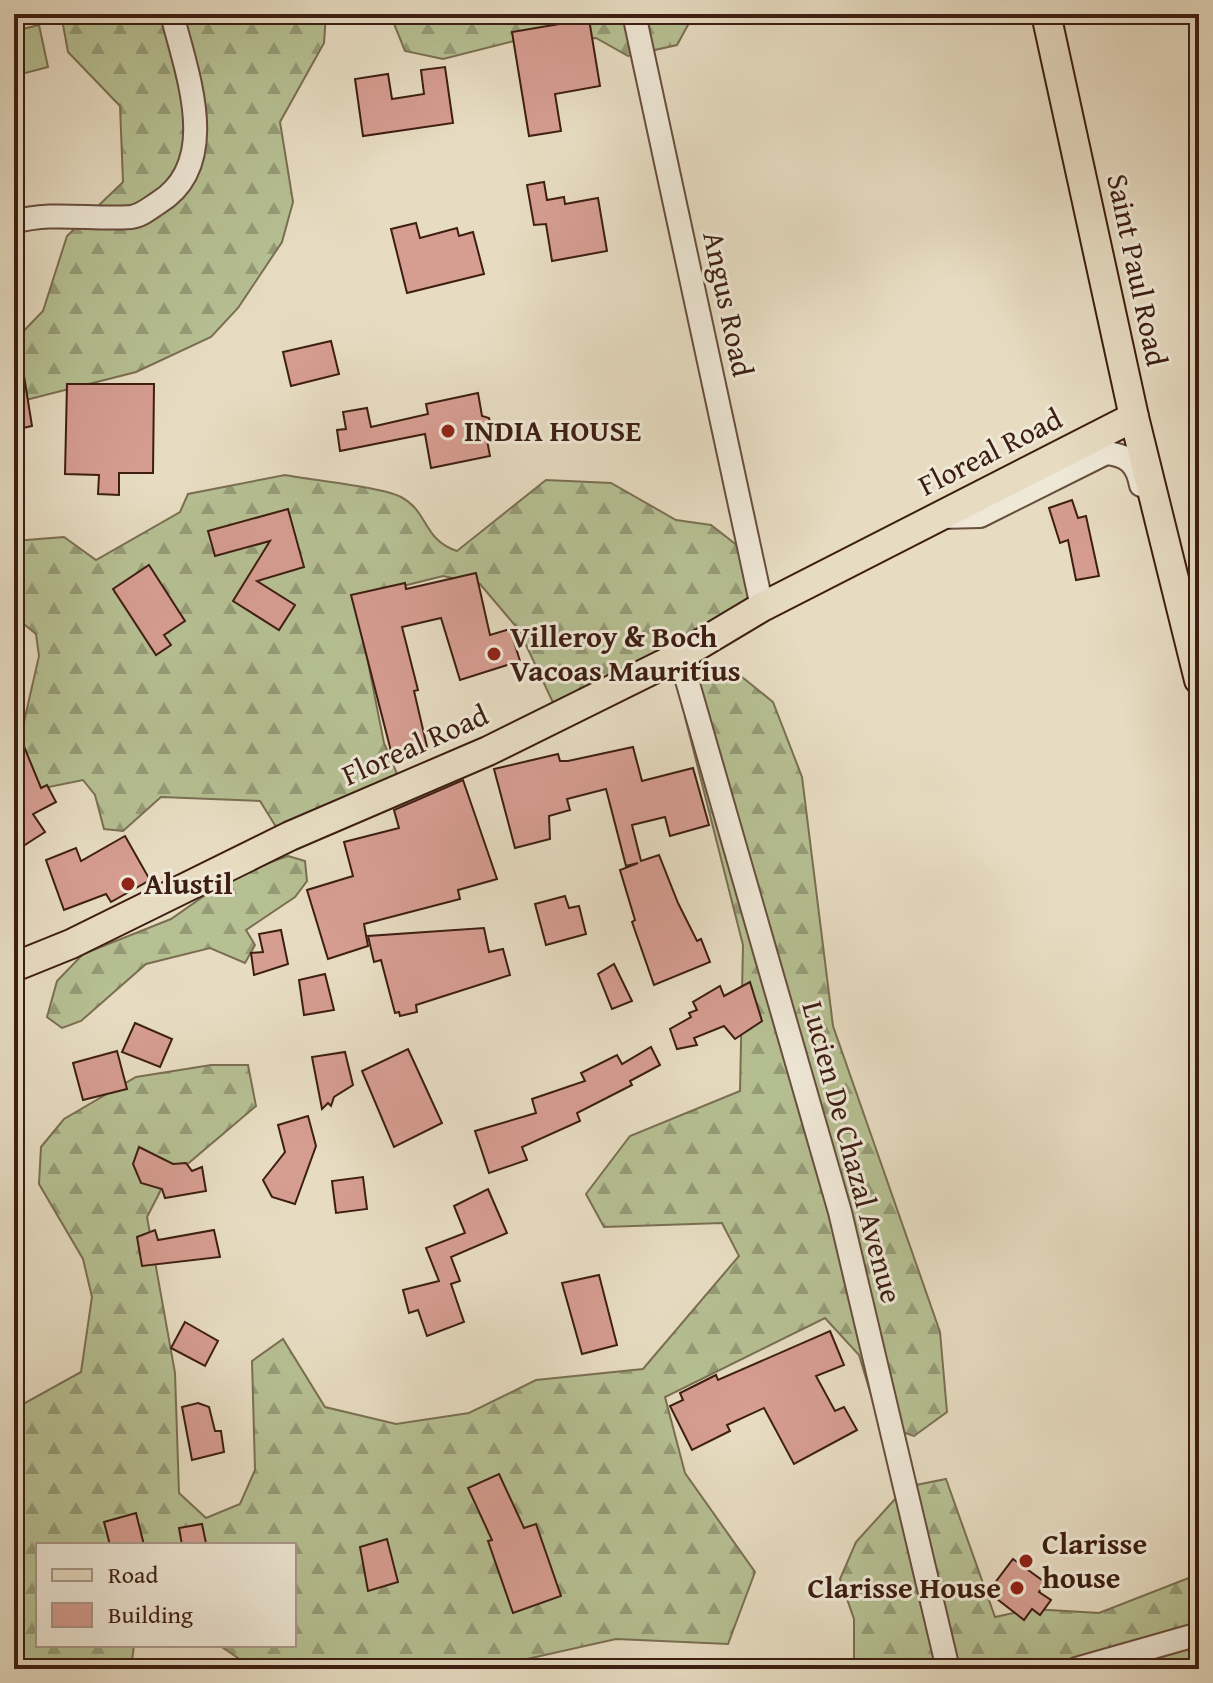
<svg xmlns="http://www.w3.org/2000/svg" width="1213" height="1683" viewBox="0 0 1213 1683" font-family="'Gentium Book Plus',serif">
<defs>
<pattern id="forest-firs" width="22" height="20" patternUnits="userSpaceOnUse" patternTransform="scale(2)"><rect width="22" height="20" fill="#b6c093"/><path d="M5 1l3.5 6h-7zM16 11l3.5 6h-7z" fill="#959b77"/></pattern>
</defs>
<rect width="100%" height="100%" fill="#e7dcc2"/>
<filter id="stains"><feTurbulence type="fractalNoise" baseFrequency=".0025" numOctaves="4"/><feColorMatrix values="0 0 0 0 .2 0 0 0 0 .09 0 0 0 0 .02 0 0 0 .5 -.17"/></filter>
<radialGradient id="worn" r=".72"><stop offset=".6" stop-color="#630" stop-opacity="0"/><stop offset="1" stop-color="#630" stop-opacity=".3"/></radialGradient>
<g fill="url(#forest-firs)" stroke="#7a6f52" stroke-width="2">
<polygon points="61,14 326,14 324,43 280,122 293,202 282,242 238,308 211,337 136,372 14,403 14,341 43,311 67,236 123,182 120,106 68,52"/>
<polygon points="390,14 689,14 688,25 677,45 628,56 596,38 522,39 443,59 405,51"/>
<path d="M285,475C311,480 382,487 401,497C429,512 423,540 457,551L546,480L611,483L676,520L711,525L752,557L755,598L680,656L556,709L519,630L480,584L443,576L383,591L360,622L384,743L400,781L278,830L260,801L161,797L123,831L104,829L95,795L83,780L14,794V745L21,735L39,656L36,634L14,616V541L64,537L96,560L180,512L188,494Z"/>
<polygon points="742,677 773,702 802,777 833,1026 940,1332 947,1412 914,1436 880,1425 859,1355 825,1318 665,1397 685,1473 755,1572 728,1644 616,1639 482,1669 421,1669 371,1659 254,1669 219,1645 294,1645 294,1545 38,1545 38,1645 134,1645 131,1669 14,1669 14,1409 81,1372 92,1297 83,1259 39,1184 41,1147 64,1119 136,1077 211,1065 248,1065 256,1106 164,1184 147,1217 175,1373 179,1493 206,1518 240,1504 255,1470 252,1361 283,1339 325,1407 396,1424 469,1413 536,1380 643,1369 739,1256 722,1223 604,1227 586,1194 630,1136 740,1091 743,945 685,717 688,679"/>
<polygon points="288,856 305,861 307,881 295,897 246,930 255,945 245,963 210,948 146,964 81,1021 62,1028 47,1017 57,981 83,954 171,919 234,875"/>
<polygon points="946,1479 995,1617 1032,1609 1099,1613 1199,1574 1199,1669 854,1669 854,1619 840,1579 856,1542 906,1487"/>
</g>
<polygon fill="#b6c093" stroke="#7a6f52" stroke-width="2" points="39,25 48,67 14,76 14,31"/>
<g fill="#d69d91" stroke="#3d1e12" stroke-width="2">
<polygon points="589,19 600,86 555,94 561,131 529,136 512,32"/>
<polygon points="445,67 453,123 363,136 355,79 388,74 392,99 424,94 421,70"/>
<polygon points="544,182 547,200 564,197 565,204 598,198 607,251 552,261 546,224 534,225 527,185"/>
<polygon points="416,223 420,238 457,228 459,236 473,232 484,274 407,293 391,229"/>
<polygon points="331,341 339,374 291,386 283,352"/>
<polygon points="24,376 32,426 14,430 14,377"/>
<polygon points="67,384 154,384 153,473 119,473 119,495 98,494 99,475 65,474"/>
<polygon points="478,393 482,416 489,418 492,430 486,435 490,456 431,468 425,434 340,451 337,430 346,429 343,412 367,408 371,427 428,414 426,404"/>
<polygon points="1072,500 1078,518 1086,516 1099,576 1076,580 1068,540 1060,543 1049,508"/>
<polygon points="288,509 304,567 257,581 295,605 279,630 233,601 270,541 215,556 208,531"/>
<polygon points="149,565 185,621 164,635 171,645 156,655 113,589"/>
<polygon points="476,573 490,635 510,629 520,661 460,680 441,618 402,627 418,690 414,691 428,751 393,759 351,595 405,583 406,589"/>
<polygon points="14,722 41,788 47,785 56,802 33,814 45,832 14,852"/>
<polygon points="633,747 642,781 693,768 709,825 670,836 665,817 632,825 641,861 659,855 678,903 697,941 701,939 710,962 654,985 632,922 635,920 620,870 638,863 626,866 606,789 567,799 570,810 549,816 550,839 515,848 494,769 558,754 560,761 568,761"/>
<polygon points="463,780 497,879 458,890 460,899 364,924 368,946 328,959 307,890 353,876 344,842 399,828 394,810"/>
<polygon points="125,836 150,880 111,902 106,894 64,910 46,860 76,848 81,861"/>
<polygon points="565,896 569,908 579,906 586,934 546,945 535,904"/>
<polygon points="484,928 489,952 503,949 510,975 416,1005 417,1012 400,1016 399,1012 395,1013 381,960 374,962 368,936"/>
<polygon points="281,930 288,964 254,975 251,953 263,952 259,934"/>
<polygon points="614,964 632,1001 612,1009 598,974"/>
<polygon points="325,974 334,1010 304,1015 299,980"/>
<polygon points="750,982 762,1021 735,1039 724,1026 694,1038 697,1045 677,1049 670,1029 691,1017 689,1013 697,1010 693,1002 720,986 724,996"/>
<polygon points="135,1023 172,1039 160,1067 122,1052"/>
<polygon points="651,1047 660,1065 630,1081 632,1085 577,1113 580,1121 522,1147 527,1160 489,1173 475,1131 536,1113 532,1099 585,1081 581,1073 617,1055 622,1064"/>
<polygon points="408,1049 442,1123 394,1147 362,1071"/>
<polygon points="117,1051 127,1089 83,1100 73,1063"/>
<polygon points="345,1052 353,1085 334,1097 331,1106 328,1103 322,1109 312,1057"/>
<polygon points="308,1116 316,1146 295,1204 272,1197 263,1180 285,1152 278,1125"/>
<polygon points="139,1147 173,1164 186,1163 192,1171 202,1167 206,1191 165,1198 162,1189 141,1183 133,1164"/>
<polygon points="363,1177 367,1209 336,1213 332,1181"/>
<polygon points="488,1189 507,1233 451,1257 460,1281 451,1284 464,1322 427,1336 418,1310 409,1313 403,1290 439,1281 426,1248 465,1233 454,1206"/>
<polygon points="155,1230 158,1240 214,1230 220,1257 142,1266 137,1237"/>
<polygon points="599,1275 617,1345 582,1354 562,1283"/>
<polygon points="185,1322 218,1341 205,1366 171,1348"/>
<polygon points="830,1331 844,1365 816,1376 835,1411 844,1407 857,1430 794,1464 764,1408 727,1425 730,1431 692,1450 670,1406 683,1400 680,1393 716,1375 718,1380"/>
<polygon points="198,1403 209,1407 215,1431 221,1431 224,1452 192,1460 182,1407"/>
<polygon points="499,1474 524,1528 536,1524 561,1596 513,1613 488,1541 492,1540 468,1488"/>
<polygon points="136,1513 144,1545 110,1545 104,1522"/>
<polygon points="202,1524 206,1543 182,1545 179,1528"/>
<polygon points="387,1539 398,1582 368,1591 360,1547"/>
<polygon points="1013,1559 1046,1583 1039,1592 1051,1600 1040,1615 1032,1609 1024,1620 988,1592"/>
</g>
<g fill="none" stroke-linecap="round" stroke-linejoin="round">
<defs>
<g id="minor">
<polyline points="634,14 762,607"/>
<path d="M14,222C51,211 92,220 131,217C141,216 150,208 158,203C223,163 186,72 172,14"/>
<path d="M941,517L980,516L1106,453C1128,455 1137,464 1141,485"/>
<polyline points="680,656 840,1212 948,1669"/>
<polyline points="1076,1669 1199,1634"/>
</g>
<g id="major">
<polyline points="1046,14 1134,417 1199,680"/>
<polyline points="14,967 71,944 290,836 488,751 680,656 762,607 1134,417"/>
</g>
</defs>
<use href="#minor" stroke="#684e3e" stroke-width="26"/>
<use href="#major" stroke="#3d1e12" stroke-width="32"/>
<use href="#minor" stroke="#efe8d7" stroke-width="22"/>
<use href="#major" stroke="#e7dcc2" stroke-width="28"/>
</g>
<g fill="#8f2418" stroke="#efe8d7" stroke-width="3">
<circle cx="448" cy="431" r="8"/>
<circle cx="494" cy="654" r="8"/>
<circle cx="128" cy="884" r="8"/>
<circle cx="1026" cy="1561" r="8"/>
<circle cx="1017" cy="1588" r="8"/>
</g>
<g text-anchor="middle" stroke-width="6" stroke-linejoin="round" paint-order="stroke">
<g font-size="30" fill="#3d1e12" stroke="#efe8d7">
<text transform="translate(1137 270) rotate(78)" y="10">Saint Paul Road</text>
<text transform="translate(728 304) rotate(78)" y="10">Angus Road</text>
<text transform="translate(990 452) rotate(-27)" y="10">Floreal Road</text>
<text transform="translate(415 745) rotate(-24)" y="10">Floreal Road</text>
<text transform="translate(852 1152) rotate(75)" y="10">Lucien De Chazal Avenue</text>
</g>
<g font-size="30" font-weight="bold" fill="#3d1e12" stroke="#efe8d7" text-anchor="start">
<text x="464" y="441">INDIA HOUSE</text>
<text x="510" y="647">Villeroy &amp; Boch<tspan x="510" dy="34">Vacoas Mauritius</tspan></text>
<text x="144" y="894">Alustil</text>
<text x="1042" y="1554">Clarisse<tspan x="1042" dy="34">house</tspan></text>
<text x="1001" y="1598" text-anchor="end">Clarisse House</text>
</g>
</g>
<rect width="1213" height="1683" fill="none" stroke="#e7dcc2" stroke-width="48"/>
<rect x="16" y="16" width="1181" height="1651" fill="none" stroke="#3d1e12" stroke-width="4"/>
<rect x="24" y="24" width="1165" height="1635" fill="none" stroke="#3d1e12" stroke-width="2"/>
<rect x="36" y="1543" width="260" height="104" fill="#efe8d7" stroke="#a89788" stroke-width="2"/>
<rect x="52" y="1569" width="40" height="12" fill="#e7dcc2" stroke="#a89788" stroke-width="2"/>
<text x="108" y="1583" font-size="24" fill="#3d1e12">Road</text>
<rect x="52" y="1603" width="40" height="24" fill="#d69d91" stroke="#a89788" stroke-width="2"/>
<text x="108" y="1623" font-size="24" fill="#3d1e12">Building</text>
<rect width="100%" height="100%" filter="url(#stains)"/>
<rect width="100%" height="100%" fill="url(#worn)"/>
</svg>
